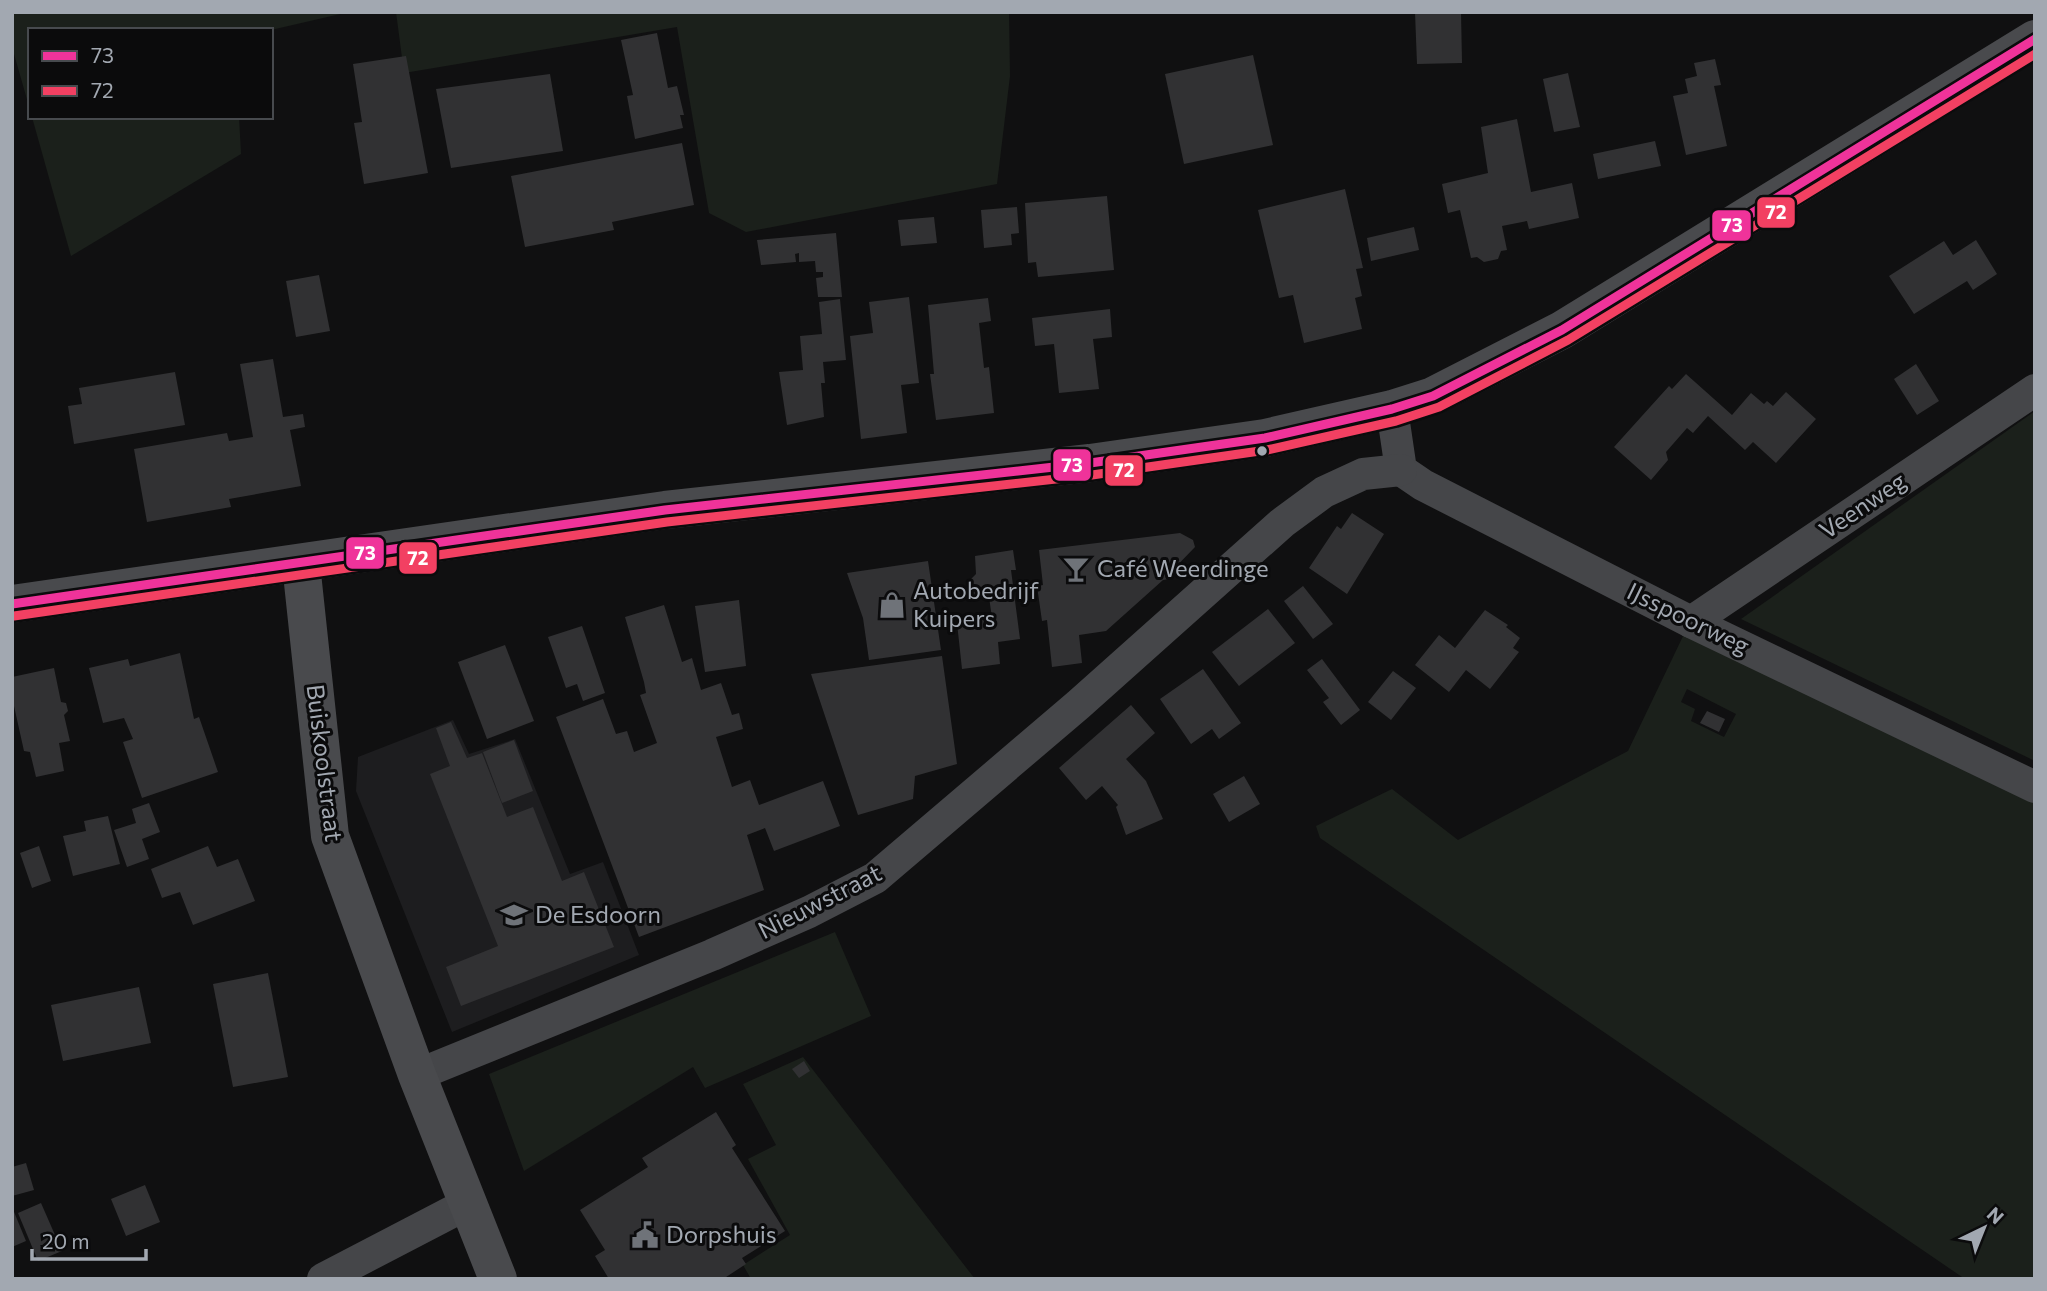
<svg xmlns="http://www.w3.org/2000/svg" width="2047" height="1291" viewBox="0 0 2047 1291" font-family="Commissioner,sans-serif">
<rect width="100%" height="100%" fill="#101011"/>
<polygon fill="#1d1d1f" points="453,720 469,754 515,739 570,874 603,862 639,955 452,1032 356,791 358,757"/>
<g fill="#1b201b" fill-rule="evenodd">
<polygon points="12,12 349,12 271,30 30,30 30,110 12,47"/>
<polygon points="396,12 1009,12 1010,76 997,184 746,232 709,213 677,27 404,73"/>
<polygon points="32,117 239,117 241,154 71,256"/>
<polygon points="2035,411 2035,761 1741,619"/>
<path d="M1685,632L2035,803V1279H1965L1320,838L1316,826L1392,789L1458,840L1628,751ZM1687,689L1736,714L1724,737L1691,721L1695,709L1681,702Z"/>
<polygon points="835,932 871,1016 705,1088 693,1067 524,1171 489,1074"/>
<polygon points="803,1057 975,1279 751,1279 743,1265 790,1235 748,1159 776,1145 743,1084"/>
</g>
<g fill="#313133">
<polygon points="1415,12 1461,12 1462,63 1417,64"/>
<polygon points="657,33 668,88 677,86 684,115 680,115 683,128 635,139 627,96 633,95 621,40"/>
<polygon points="1253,55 1273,145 1184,164 1165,74"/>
<polygon points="406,56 428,173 364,184 354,123 362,122 353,64"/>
<polygon points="1715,59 1721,85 1714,86 1727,146 1686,155 1673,96 1688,93 1685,79 1697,76 1694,63"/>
<polygon points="1568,73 1580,127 1554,132 1543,79"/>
<polygon points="550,74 563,151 451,168 436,89"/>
<polygon points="1517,119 1531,192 1572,183 1579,218 1529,229 1527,221 1502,226 1507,250 1501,251 1498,259 1484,262 1477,257 1471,258 1460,210 1448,213 1442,184 1488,173 1481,127"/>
<polygon points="1655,141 1661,166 1598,179 1593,154"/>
<polygon points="682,143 694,205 612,222 614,230 525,247 511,176"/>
<polygon points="1345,189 1363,268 1356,269 1362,296 1355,298 1362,329 1304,343 1293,295 1279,298 1258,210"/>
<polygon points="1107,196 1114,270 1038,277 1036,262 1028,263 1025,203"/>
<polygon points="1017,207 1019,233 1011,234 1012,245 984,248 981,210"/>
<polygon points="934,217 937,243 901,246 898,220"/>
<polygon points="1414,227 1419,250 1371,261 1367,238"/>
<polygon points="836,233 842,297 818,297 816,278 823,277 823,272 816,272 815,261 799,262 799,253 795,254 796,262 761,265 757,240"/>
<polygon points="1976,240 1997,274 1973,290 1967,281 1914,314 1889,276 1944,241 1953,255"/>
<polygon points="319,275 330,331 296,337 286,281"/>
<polygon points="909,297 919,383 901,385 907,433 861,439 850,336 873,333 869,302"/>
<polygon points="988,298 991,321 979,323 984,368 989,367 994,413 936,420 930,374 934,374 928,305"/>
<polygon points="840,299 846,360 823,362 825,383 821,383 824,417 787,425 779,372 803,370 800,336 822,334 819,302"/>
<polygon points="1110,309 1112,337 1093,339 1099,389 1059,393 1054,344 1035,346 1032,318"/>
<polygon points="273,359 283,417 303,414 305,427 290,430 301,486 229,499 231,507 147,522 134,449 227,433 229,441 253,437 240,364"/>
<polygon points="1916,364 1939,401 1917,415 1894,379"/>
<polygon points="175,372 185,425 74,444 68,406 82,404 79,388"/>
<polygon points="1686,374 1732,415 1751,393 1764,404 1767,401 1773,406 1786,392 1816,419 1776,463 1753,442 1745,450 1708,416 1693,433 1687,428 1666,452 1668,460 1651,480 1614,447 1669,386 1672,389"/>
<polygon points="1352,513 1384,534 1347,594 1309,568 1337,526 1341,529"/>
<polygon points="1180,533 1193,540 1195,547 1166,577 1169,579 1163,580 1106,631 1079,635 1082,663 1052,667 1047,620 1042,621 1037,586 1043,585 1039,550"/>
<polygon points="1013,550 1016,570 1011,570 1020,639 998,642 1000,664 962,669 957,623 992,618 989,597 974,599 971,579 976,574 975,556"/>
<polygon points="928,561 941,650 869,660 863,618 847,573"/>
<polygon points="1303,586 1333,624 1313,639 1284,601"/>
<polygon points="739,600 746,666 705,672 695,606"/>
<polygon points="664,605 682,662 692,658 701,690 721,683 732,715 739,713 743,729 716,737 732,787 750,780 759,805 823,781 840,826 774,851 765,828 747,835 764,890 639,937 556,717 603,699 616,734 627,731 634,752 657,743 640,695 646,693 644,682 625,617"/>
<polygon points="1268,609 1295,643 1239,686 1212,652"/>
<polygon points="1485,610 1508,625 1506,627 1520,638 1513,648 1519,652 1490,689 1466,670 1449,692 1415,665 1439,635 1455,648"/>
<polygon points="582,626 605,693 583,701 577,684 566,688 548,637"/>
<polygon points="505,645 534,721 487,739 458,662"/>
<polygon points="180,653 194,719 199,717 218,772 142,798 123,742 133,739 124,718 103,723 89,668 128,659 130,666"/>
<polygon points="942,656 957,764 915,776 913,799 858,815 811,674"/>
<polygon points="1322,659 1360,710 1341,725 1323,702 1329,698 1307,670"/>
<polygon points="54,668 61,702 66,703 68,711 64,715 70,741 59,743 64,771 36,777 30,752 24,751 12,697 12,677"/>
<polygon points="1203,669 1241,723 1219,739 1212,729 1191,744 1160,699"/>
<polygon points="1393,671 1416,688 1391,720 1368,702"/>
<polygon points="1131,705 1155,733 1126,759 1146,781 1163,819 1126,835 1116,807 1118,805 1102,786 1086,800 1059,768"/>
<polygon points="1707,711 1725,719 1719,732 1700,723"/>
<polygon points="451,722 467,758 482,753 507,817 533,807 562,881 584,872 614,947 461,1006 446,967 498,946 430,774 450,766 436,728"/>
<polygon points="514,740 533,791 502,803 483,752"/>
<polygon points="1244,776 1260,804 1229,822 1213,794"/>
<polygon points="149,803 160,832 142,839 149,859 127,867 114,830 136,823 132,809"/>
<polygon points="108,816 120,864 73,876 63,836 86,831 84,821"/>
<polygon points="39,846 51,881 32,888 20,853"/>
<polygon points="208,846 217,867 238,859 255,901 193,925 180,892 162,898 151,869"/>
<polygon points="268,973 288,1077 233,1087 213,984"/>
<polygon points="139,987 151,1043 63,1061 51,1005"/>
<polygon points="804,1061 810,1071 799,1078 792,1069"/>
<polygon points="716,1112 736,1145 732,1148 785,1231 742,1258 746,1264 723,1279 609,1279 595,1256 605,1250 580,1210 648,1167 642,1158"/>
<polygon points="26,1163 34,1190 12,1196 12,1167"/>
<polygon points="145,1185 160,1222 126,1236 111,1199"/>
<polygon points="41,1203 62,1251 38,1261 18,1213"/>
<polygon points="12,1207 26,1241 12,1247"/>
</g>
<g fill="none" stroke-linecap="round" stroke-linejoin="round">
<g stroke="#454649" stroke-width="32">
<polyline points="1392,409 1401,470 1423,485 1691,622 2035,787"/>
<polyline points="1691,622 2035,390"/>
<polyline points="417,1075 712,955 809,912 875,878 1078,705 1282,523 1324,492 1363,474 1401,470"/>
<polyline points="323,1279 467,1204"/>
</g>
<g stroke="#494a4d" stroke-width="38">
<polyline points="301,564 330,836 417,1075 498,1279"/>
<polyline points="12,604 665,510 1090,463 1265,438 1392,409 1433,396 1562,330 2035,39"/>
</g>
<defs>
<polyline id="bus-1" points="12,604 665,510 1090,463 1265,438 1392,409 1433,396 1562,330 2035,39"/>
<polyline id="bus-2" points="14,616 667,522 1092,475 1267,450 1396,421 1439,407 1568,340 2035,54"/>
</defs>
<use href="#bus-1" stroke="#0b0b0c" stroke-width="14"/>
<use href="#bus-2" stroke="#0b0b0c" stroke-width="14"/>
<use href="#bus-1" stroke="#ef339a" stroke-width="9"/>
<use href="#bus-2" stroke="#f24062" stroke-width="9"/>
</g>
<defs>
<symbol id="bar-bare" viewBox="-9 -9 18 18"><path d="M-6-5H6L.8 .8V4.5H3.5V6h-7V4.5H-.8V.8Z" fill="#6f7379" stroke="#0b0b0c" stroke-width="2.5" paint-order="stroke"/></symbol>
<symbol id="shop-bare" viewBox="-9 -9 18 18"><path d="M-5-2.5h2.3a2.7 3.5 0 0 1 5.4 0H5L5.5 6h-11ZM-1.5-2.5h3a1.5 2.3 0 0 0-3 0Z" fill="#6f7379" stroke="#0b0b0c" stroke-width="2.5" paint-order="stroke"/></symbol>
<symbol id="school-bare" viewBox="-9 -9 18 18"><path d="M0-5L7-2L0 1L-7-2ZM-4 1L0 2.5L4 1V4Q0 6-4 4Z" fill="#6f7379" stroke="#0b0b0c" stroke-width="2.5" paint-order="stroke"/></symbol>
<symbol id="civic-bare" viewBox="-9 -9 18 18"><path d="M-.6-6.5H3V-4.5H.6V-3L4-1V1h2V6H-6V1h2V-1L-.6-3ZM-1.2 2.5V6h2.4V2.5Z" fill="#6f7379" stroke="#0b0b0c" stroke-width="2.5" paint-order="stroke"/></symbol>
</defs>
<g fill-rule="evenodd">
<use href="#bar-bare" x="1057" y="550" width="38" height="38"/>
<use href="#shop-bare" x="873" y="586" width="38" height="38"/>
<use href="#school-bare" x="495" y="896" width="38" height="38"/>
<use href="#civic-bare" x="626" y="1216" width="38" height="38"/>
</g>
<circle fill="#a2a8b1" stroke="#0b0b0c" stroke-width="2.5" cx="1262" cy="451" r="6"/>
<g text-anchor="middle" stroke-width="6" stroke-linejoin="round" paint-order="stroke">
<g font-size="24" fill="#a2a8b1" stroke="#0b0b0c">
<text transform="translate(1863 506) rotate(-34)" y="8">Veenweg</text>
<text transform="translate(1688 619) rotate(26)" y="8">IJsspoorweg</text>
<text transform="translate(324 763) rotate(83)" y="8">Buiskoolstraat</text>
<text transform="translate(820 902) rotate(-27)" y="8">Nieuwstraat</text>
</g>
<g font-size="24" fill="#a2a8b1" stroke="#0b0b0c" text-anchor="start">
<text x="1097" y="577">Café Weerdinge</text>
<text x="913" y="599">Autobedrijf<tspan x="913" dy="28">Kuipers</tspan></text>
<text x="535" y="923">De Esdoorn</text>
<text x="666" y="1243">Dorpshuis</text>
</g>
</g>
<g stroke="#0b0b0c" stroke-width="2.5">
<rect x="1756" y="196" width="40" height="33" rx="7" fill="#f24062"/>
<rect x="1711" y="209" width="41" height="33" rx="7" fill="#ef339a"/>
<rect x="1052" y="448" width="40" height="34" rx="7" fill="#ef339a"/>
<rect x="1104" y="454" width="40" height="33" rx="7" fill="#f24062"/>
<rect x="345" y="536" width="40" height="34" rx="7" fill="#ef339a"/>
<rect x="398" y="541" width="40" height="34" rx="7" fill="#f24062"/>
</g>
<g font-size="19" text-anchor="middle" font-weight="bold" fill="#fff">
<text x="1776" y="219">72</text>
<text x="1732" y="232">73</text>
<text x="1072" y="472">73</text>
<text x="1124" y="477">72</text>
<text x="365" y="560">73</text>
<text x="418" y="565">72</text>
</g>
<rect width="2047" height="1291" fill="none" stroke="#a2a8b1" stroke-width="28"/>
<rect x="28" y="28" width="245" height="91" fill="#0b0b0c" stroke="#474a4e" stroke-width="2"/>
<rect x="42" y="51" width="35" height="10" fill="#ef339a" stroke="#474a4e" stroke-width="2"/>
<text x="91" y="63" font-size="21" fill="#a2a8b1">73</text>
<rect x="42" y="86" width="35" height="10" fill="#f24062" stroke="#474a4e" stroke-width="2"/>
<text x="91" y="98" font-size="21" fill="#a2a8b1">72</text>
<g transform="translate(1984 1228) rotate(43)" stroke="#0b0b0c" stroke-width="5" paint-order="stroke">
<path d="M0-5L12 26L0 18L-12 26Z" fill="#a2a8b1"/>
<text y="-10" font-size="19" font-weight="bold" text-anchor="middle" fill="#a2a8b1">N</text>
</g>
<path d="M32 1249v10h114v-10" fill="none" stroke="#a2a8b1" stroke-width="3.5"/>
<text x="42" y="1249" font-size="21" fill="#a2a8b1" stroke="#0b0b0c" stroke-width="5" paint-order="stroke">20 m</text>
</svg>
